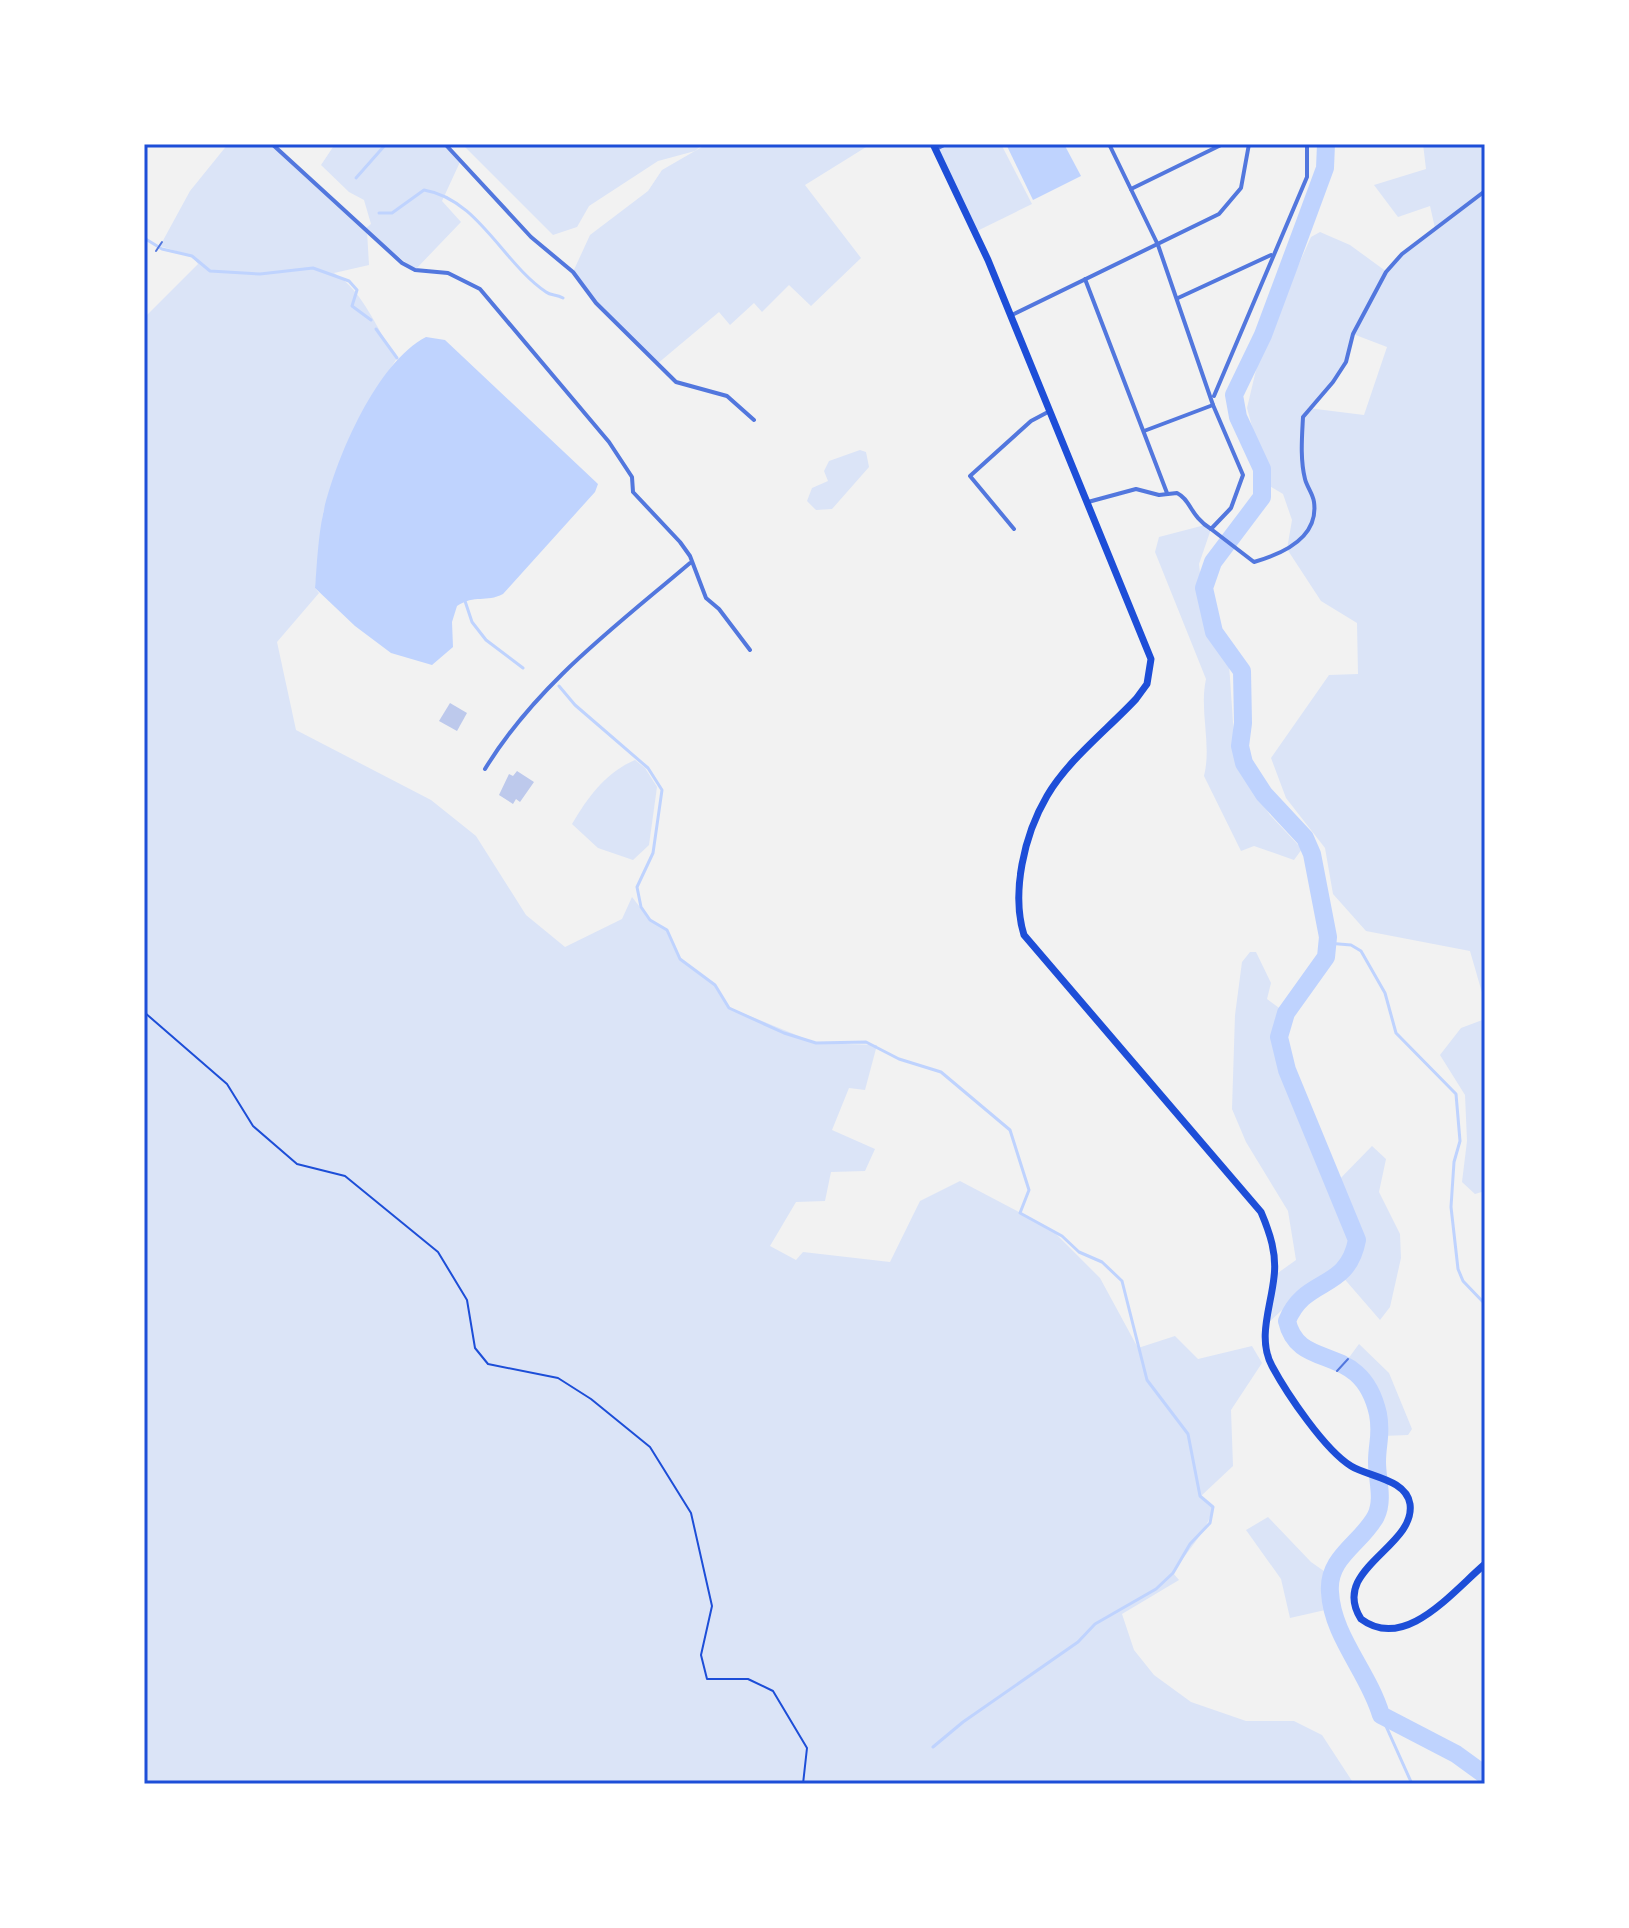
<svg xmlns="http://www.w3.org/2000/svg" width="1629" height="1928" viewBox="0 0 1629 1928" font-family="'Varela Round',sans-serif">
<rect width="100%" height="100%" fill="#f2f2f2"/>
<g fill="#dbe4f7" fill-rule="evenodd">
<path d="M228,144H272L366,228L371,224L364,200L349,192L321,165L335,144H445L460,162L442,201L461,222L415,270L367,231L369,265L334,273C364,291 376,330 397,358L360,418L343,455L323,513L315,588L319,593L277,642L296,730L431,800L476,836L526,915L565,947L622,919L632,897L650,920L667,930L680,959L715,985L730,1008L816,1043L877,1045L865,1090L849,1088L832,1130L875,1149L865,1171L831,1172L825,1201L796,1202L770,1246L796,1260L803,1252L890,1262L920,1201L960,1181L1051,1229L1100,1278L1138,1348L1175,1336L1198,1359L1252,1346L1262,1363L1231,1410L1233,1466L1201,1496L1213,1507C1209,1529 1186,1552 1173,1573L1179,1580L1122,1614L1134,1650L1154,1675L1191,1702L1246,1721H1294L1322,1735L1354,1784H144V318L198,264L192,256L160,246L190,191Z"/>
<polygon points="462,144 703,144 695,151 658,161 589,206 577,227 553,235"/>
<polygon points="707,144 871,144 805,185 861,258 811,306 789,285 762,312 754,303 730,325 719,312 657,364 595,303 573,272 590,235 648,191 662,170"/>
<polygon points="946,144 1001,144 1032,204 975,232 936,149"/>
<path d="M1423,144H1485V1003L1470,951L1366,931L1333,894L1325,848L1286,798L1271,758L1329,675L1358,674L1357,623L1321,601L1287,549L1292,520L1283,494L1268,485L1247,408L1261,349L1311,237L1320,232L1350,245L1387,272L1402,254L1435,228L1430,206L1398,217L1374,185L1426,169ZM1353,334L1387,347L1364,415L1308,408L1333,382L1346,362Z"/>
<polygon points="860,450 866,452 869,467 832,509 816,510 807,501 812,488 828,481 824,471 829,461"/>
<path d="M1205,525L1211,529L1199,564L1204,609L1215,641L1229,664L1236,766L1270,815L1302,849L1294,860L1254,846L1241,851L1204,776C1212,744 1199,711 1206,679L1155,552L1159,537Z"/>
<path d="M635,760L645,768L657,787L649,845L633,860L598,848L572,824C588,797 605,773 635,760Z"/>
<polygon points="1250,952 1256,952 1271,983 1267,999 1286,1013 1279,1037 1281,1053 1333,1186 1372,1146 1386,1159 1379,1192 1400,1234 1401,1258 1390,1307 1380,1320 1341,1275 1312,1282 1265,1326 1275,1275 1296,1260 1288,1211 1246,1142 1232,1109 1235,1015 1242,962"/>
<polygon points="1485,1019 1485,1191 1475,1194 1462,1182 1467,1141 1465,1095 1440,1055 1461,1028"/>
<polygon points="1359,1344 1389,1373 1412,1429 1408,1435 1382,1436 1371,1389 1348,1359"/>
<polygon points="1268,1517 1311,1562 1331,1576 1330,1593 1334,1608 1290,1618 1281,1579 1246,1530"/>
</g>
<g fill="#bfd3fe">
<polygon points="1006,144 1064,144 1081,176 1033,200"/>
<path d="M426,337L445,340L598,484L595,492L503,594C486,603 475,594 457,606L452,622L453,647L432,665L391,653L355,626L315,588C317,564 318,538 323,514C335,460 376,363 426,337Z"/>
</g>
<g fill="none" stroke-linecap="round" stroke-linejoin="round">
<g stroke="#bfd3fe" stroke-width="3">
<polyline points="356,178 386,144"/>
<path d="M379,213H392L424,190C478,199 502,262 546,292C551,296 556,294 563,298"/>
<polyline points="144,238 162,249 192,256 210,271 260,274 313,268 349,281 357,290 352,306 371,320"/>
<polyline points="376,329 397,358"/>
<polyline points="465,601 472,622 486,640 523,668"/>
<polyline points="559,686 575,705 648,768 662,790 653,853 637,887 641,907 650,920 667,930 680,959 715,985 729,1008 784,1033 816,1043 866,1042 899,1059 941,1072 1010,1130 1029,1190 1020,1213 1062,1236 1079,1252 1102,1262 1122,1281 1147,1380 1188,1434 1200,1496 1213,1507 1210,1523 1190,1544 1173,1573 1156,1589 1095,1624 1078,1642 963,1722 933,1747"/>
<polyline points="1327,943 1351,945 1361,951 1385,993 1396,1033 1456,1094 1460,1141 1454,1162 1451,1207 1458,1269 1463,1281 1485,1304"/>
<polyline points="1381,1715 1412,1784"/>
</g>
<path stroke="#bfd3fe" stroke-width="18" d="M1326,144L1325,168L1304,225L1263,335L1234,395L1238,417L1262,469V497L1213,562L1204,588L1214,632L1242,671L1243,723L1240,746L1244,763L1264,794L1305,838L1312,854L1328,937L1326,957L1286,1013L1279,1037L1287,1070L1357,1240C1347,1292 1305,1276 1287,1321C1299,1374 1361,1339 1378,1414C1382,1435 1377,1443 1377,1462C1377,1480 1384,1499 1376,1516C1362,1543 1327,1557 1330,1592C1332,1636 1369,1673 1381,1715L1456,1754L1485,1775"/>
</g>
<g fill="#bdc9ec">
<polygon points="450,703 467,713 457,731 439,721"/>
<polygon points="517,771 534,782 520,802 516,799 513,804 499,795 509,774 513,776"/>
</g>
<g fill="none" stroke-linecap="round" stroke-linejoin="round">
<polyline stroke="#1d4ed8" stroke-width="2" points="144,1012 227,1084 253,1126 297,1164 345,1176 438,1252 467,1300 475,1348 488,1364 558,1378 591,1399 650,1447 691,1513 712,1606 701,1655 707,1679 748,1679 773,1691 807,1748 803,1784"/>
<g stroke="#5277de" stroke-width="2">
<polyline points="156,251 162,242"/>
<polyline points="1337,1371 1348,1359"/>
</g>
<g stroke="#5277de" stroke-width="4">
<polyline points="272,144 402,263 415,270 448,273 480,289 609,442 632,477 633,492 680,542 690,556 706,598 719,609 750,650"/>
<polyline points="445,144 531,237 573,272 596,303 676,382 727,396 754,420"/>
<polyline points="936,149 946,144"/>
<polyline points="1131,189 1223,144"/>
<polyline points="1085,279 1167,493"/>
<polyline points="1178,298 1271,255"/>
<polyline points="1012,315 1219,214 1241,188 1249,144"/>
<polyline points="1214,396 1307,177 1307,144"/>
<polyline points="1144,431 1213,405"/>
<path d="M1088,502L1136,489L1159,495L1177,493C1191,500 1190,516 1211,529L1231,508L1243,475L1213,405L1158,245L1109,144"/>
<polyline points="1014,529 970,476 1031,421 1048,412"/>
<path d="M1211,529L1254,562C1282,554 1319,538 1314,502C1313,494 1307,487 1305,479C1300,459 1302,437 1303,417L1333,382L1346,362L1353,334L1386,272L1402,254L1485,191"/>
<path d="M485,769C536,685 616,626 690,563"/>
</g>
<path stroke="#1d4ed8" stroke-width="7" d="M933,144L988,260L1151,659L1147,684L1136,699C1107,730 1068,760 1047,796C1024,835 1011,893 1024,935L1261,1212C1270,1233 1277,1254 1274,1277C1271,1307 1257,1338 1272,1366C1287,1394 1325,1450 1351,1466C1369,1477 1406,1479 1410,1504C1416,1547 1329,1569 1361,1619C1405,1652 1452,1592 1485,1564"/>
</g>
<rect width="1629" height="1928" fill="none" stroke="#ffffff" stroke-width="292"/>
<rect x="146" y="146" width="1337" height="1636" fill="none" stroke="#1d4ed8" stroke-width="3"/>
</svg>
